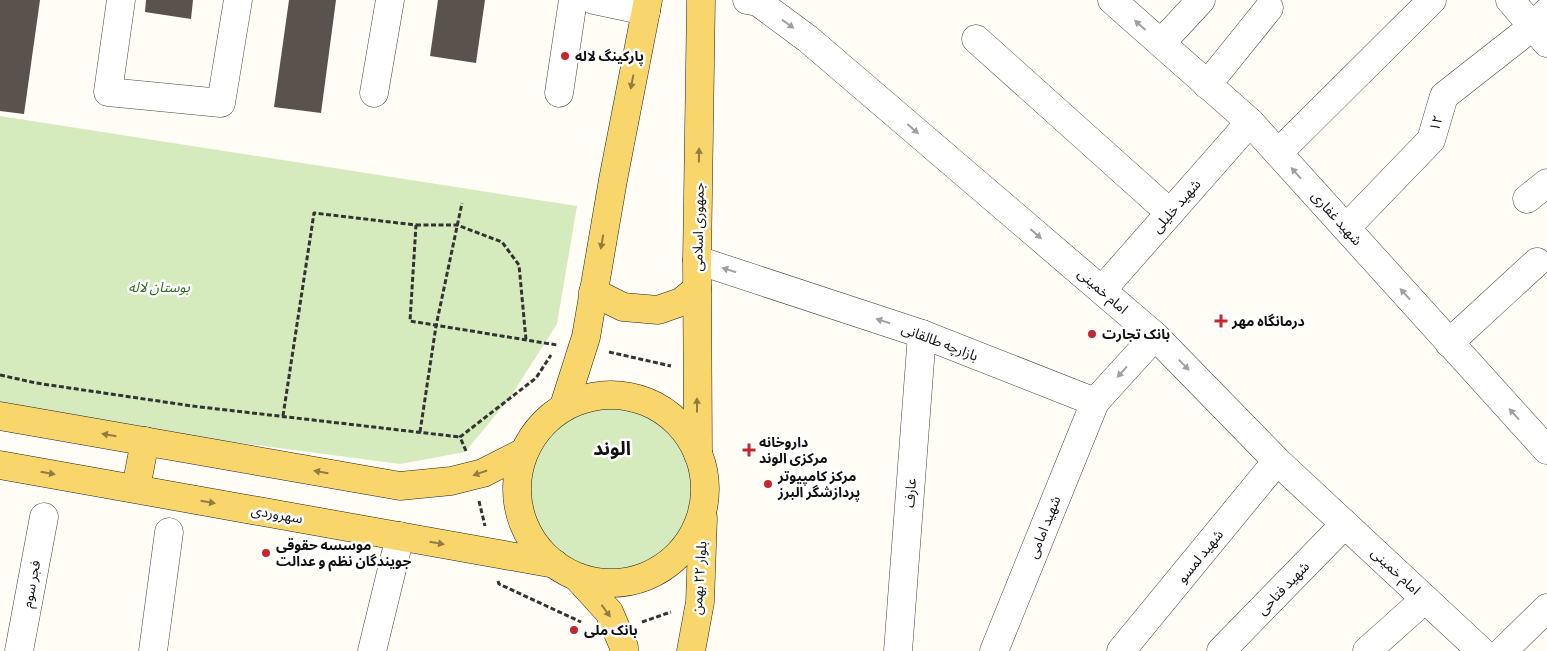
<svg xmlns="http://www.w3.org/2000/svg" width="1547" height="651" viewBox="0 0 1547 651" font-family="Literata,'Noto Sans Arabic',serif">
<rect width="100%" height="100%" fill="#fffdf5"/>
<g fill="#d5ebbd">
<polygon points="0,116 577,206 557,324 509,399 465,452 400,464 0,411"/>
<circle cx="611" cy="489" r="94"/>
</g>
<g fill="#5a524d">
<polygon points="0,0 40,0 24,114 0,111"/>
<polygon points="146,0 193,0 191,19 145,12"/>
<polygon points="289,0 336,0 321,113 274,107"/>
<polygon points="438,0 485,0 476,63 430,56"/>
</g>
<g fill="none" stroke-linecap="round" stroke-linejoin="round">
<defs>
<g id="minor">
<polyline points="121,0 108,92 221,103 238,0"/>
<polyline points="594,0 646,11"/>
<polyline points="747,0 758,2 808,39 1155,336 1277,461 1481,651"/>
<polyline points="1112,0 1250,122 1547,450"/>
<polyline points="1510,0 1547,43"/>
<polyline points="976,39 1170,213"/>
<polyline points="1161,43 1201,0"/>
<polyline points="1207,85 1269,8"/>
<polyline points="374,93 390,0"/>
<polyline points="559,93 573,0"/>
<polyline points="1278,153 1432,0"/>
<polyline points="1527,199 1547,183"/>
<polyline points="1346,228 1431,140 1444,96 1532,27 1547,12"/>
<polyline points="697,260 922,334 1095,402 1155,336"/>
<polyline points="1102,290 1250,122"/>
<polyline points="1449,343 1537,262"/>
<polyline points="19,651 44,517"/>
<polyline points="153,651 169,532"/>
<polyline points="372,651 400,536"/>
<polyline points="898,651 922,334"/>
<polyline points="994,651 1095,402"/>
<polyline points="1121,651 1277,461"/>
<polyline points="1221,651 1345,524"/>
<polyline points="1367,651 1425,599"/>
<polyline points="1503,651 1547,608"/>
</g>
<g id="major">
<polyline points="593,292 623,307 658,310 681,302 697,289"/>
<circle cx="611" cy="489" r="94"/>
<polyline points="564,406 586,337 613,180 648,0"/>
<polyline points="0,416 400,486 451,481 483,473 524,452"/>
<polyline points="698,454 697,260 701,0"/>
<polyline points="0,465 555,564"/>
<polyline points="136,488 145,441"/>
<polyline points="577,577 609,612 624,647 624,651"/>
<polyline points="691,651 700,602 703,518"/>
</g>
</defs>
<use href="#minor" stroke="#444" stroke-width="29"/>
<use href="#major" stroke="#222" stroke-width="29"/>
<g stroke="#333" stroke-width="3" stroke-dasharray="5 2.5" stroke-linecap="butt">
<polyline points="416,225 457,225 502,242 519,265 526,340"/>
<polyline points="609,352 671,366"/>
<polyline points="0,375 36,383 192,406 460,437"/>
<polyline points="283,416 314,213 416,225 410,321 557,345"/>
<polyline points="420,432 436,326 462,203"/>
<polyline points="466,451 460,437 536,378 551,355"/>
<polyline points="479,501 485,526"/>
<polyline points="498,581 499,584 581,622"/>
<polyline points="642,622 671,612"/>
</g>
<use href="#minor" stroke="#fff" stroke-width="28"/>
<use href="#major" stroke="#f9d66b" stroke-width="28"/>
</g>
<defs><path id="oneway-solid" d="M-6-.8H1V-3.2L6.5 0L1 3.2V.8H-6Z" transform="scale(1.25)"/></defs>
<g fill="#a0a0a0">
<use href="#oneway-solid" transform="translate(788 24) rotate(36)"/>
<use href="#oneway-solid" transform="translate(1140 25) rotate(-139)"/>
<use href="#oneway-solid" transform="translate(913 129) rotate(41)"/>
<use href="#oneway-solid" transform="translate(1296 173) rotate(-132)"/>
<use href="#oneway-solid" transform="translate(1036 234) rotate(41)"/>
<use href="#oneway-solid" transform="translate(729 270) rotate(-162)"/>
<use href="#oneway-solid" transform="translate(1405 294) rotate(-132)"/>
<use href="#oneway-solid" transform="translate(883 321) rotate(-162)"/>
<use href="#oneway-solid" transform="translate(1184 365) rotate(46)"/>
<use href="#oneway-solid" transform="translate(1122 372) rotate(132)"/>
<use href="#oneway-solid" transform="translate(1514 414) rotate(-132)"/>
</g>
<g fill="#917d42">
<use href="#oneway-solid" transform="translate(632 82) rotate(101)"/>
<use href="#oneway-solid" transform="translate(699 155) rotate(-89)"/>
<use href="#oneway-solid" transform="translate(602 242) rotate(100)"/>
<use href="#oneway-solid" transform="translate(697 405) rotate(-90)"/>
<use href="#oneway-solid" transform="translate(109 435) rotate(-170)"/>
<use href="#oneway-solid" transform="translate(321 472) rotate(-170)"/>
<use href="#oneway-solid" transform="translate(48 473) rotate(10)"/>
<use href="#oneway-solid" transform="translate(480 473) rotate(161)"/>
<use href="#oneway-solid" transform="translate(208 502) rotate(10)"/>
<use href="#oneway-solid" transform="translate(437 543) rotate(10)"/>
<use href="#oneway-solid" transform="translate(606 611) rotate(54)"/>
</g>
<g fill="#c4262e" stroke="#fff" stroke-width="2">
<circle cx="565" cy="56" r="5"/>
<path d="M1218.5 313.5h5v5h5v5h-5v5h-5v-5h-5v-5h5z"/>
<circle cx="1092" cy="334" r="5"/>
<path d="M746.5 442.5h5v5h5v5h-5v5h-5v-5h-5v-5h5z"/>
<circle cx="768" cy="484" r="5"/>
<circle cx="266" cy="553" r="5"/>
<circle cx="574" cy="630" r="5"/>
</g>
<g text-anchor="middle" stroke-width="5" stroke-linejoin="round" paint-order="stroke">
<g font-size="14" font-weight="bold" fill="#111" stroke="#fff" text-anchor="start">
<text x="575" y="61">پارکینگ لاله</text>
<text x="1232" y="326">درمانگاه مهر</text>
<text x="1102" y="339">بانک تجارت</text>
<text x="759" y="447">داروخانه<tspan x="759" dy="16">مرکزی الوند</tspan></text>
<text x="778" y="481">مرکز کامپیوتر<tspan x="778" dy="16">پردازشگر البرز</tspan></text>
<text x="276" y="550">موسسه حقوقی<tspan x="276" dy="16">جویندگان نظم و عدالت</tspan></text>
<text x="584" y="635">بانک ملی</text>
</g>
<g font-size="14" fill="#111" stroke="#fff">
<text transform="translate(1436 123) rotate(-74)" y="5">۱۲</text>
<text transform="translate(1176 206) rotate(-49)" y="5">شهید خلیلی</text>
<text transform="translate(1337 218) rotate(48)" y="5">شهید غفاری</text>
<text transform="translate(698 227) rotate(-89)" y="5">جمهوری اسلامی</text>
<text transform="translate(1103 291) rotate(41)" y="5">امام خمینی</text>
<text transform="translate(940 342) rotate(21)" y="5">بازارچه طالقانی</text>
<text transform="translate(910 493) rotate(-86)" y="5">عارف</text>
<text transform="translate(277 514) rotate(10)" y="5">سهروردی</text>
<text transform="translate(1044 527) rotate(-68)" y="5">شهید امامی</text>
<text transform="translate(1200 556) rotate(-51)" y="5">شهید لمسو</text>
<text transform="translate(1396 571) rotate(43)" y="5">امام خمینی</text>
<text transform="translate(699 578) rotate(-86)" y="5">بلوار ۲۲ بهمن</text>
<text transform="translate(31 584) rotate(-79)" y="5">فجر سوم</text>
<text transform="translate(1283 588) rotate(-46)" y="5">شهید فتاحی</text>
</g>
<g font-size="14" font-style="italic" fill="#2f6b1f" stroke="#fff">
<text x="159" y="292">بوستان لاله</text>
</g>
<g font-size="19" font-weight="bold" fill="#111" stroke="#fff">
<text x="612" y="455">الوند</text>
</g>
</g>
</svg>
